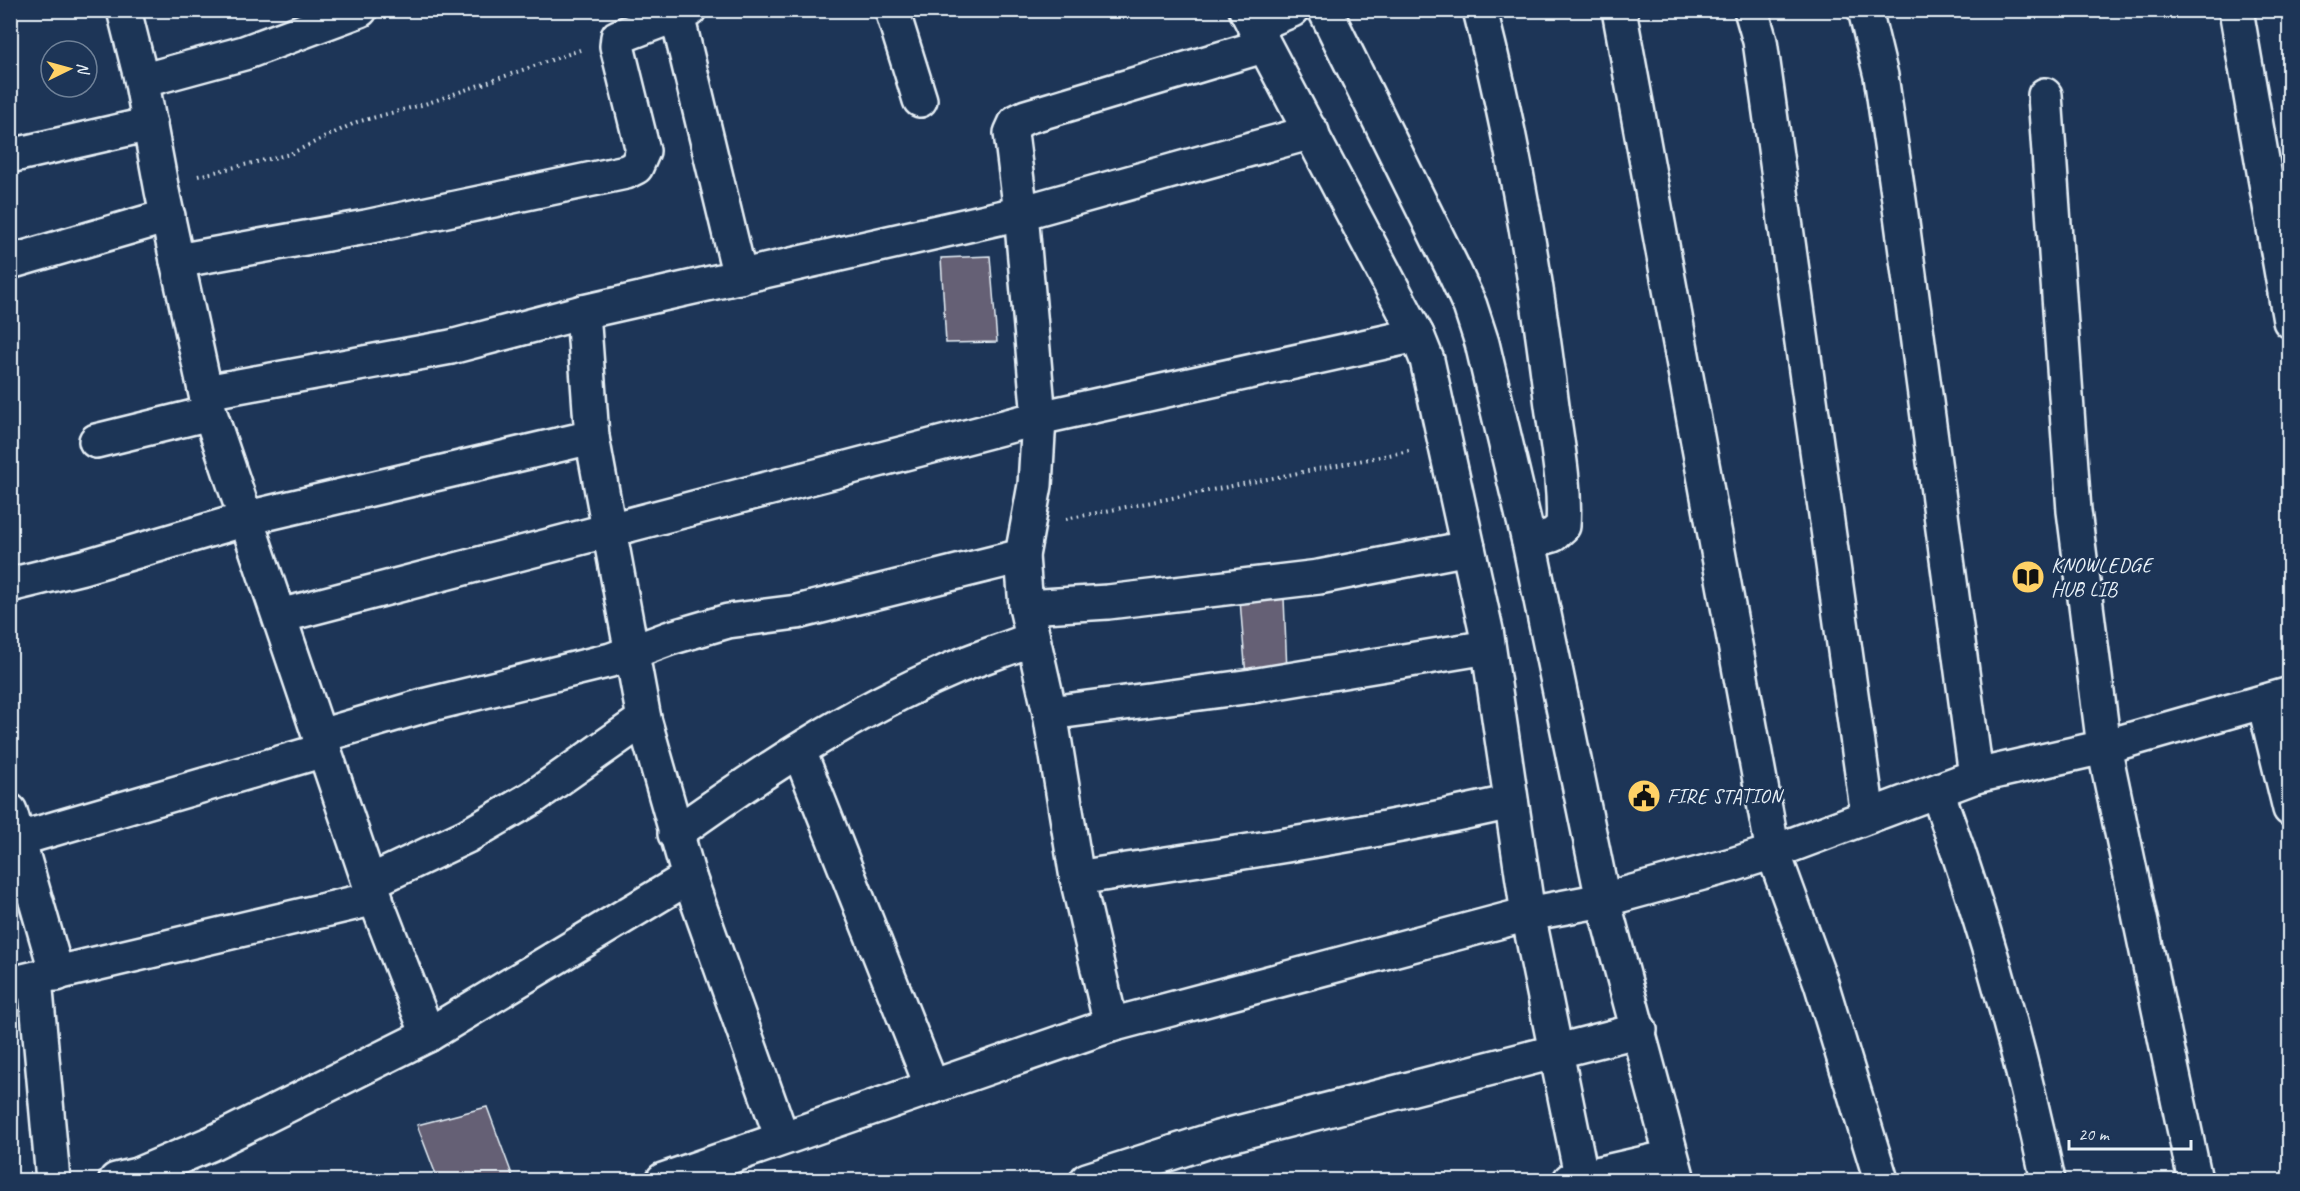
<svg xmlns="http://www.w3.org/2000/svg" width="2300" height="1191" viewBox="0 0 2300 1191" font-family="Caveat,sans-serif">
<rect width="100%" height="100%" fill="#1d3557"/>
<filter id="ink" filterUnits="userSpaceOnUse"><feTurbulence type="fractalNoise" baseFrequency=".0167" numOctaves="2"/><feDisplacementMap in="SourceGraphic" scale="12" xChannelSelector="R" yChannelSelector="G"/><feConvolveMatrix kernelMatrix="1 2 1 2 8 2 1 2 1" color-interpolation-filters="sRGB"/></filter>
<g filter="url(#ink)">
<g fill="#656075" stroke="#e8f1f8" stroke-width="1.5">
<polygon points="990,256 997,342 946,343 941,258"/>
<polygon points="1284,598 1287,672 1246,677 1240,600"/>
<polygon points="487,1107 514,1180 438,1180 417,1125"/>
</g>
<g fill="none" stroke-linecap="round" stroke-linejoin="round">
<defs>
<g id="street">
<polyline points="124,10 141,78 162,191 210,413 370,885 428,1035"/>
<polyline points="892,10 920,100"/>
<polyline points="1246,10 1417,335 1427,360 1486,630 1528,914 1582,1180"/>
<polyline points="1325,10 1453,269 1470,306 1482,343 1529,542 1603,900 1678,1180"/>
<path d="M1480,10C1512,135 1534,262 1550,390C1555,434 1566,482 1563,526L1553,535L1529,542"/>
<polyline points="1619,10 1773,852 1821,983 1881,1180"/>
<polyline points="1751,10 1760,41 1868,816"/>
<polyline points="1865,10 1881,76 1899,200 1976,776"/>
<polyline points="2236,10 2290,321"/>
<polyline points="677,15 740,277"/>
<polyline points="1254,26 1292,10"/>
<polyline points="141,78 152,78 244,53 360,10"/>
<polyline points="2045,95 2074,511 2104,747 2195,1180"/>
<polyline points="10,156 150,124"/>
<polyline points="177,261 366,227 626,172 636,167 643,151 617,46 618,37 689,10"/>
<polyline points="10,262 168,216"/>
<polyline points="583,312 592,437 644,719 689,877 782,1138"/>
<polyline points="206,392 451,347 583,312 1021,213 1312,132"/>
<polyline points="96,441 210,413"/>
<polyline points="10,585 83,567 260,515 592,437"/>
<polyline points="1026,607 1108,602 1319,577 1468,548"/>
<polyline points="280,616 1039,418 1417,335"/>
<polyline points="2264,702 2290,809"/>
<polyline points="1050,713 1252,686 1488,647"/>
<polyline points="320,736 423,706 611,660 670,638 728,621 797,612 1022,556"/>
<polyline points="799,751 932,1087"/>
<path d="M1937,791C1983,918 2020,1048 2048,1180"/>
<polyline points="10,811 57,974"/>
<path d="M675,834C761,772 852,712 950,670C977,658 1005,650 1032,639"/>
<polyline points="19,839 324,750"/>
<path d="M1077,878C1222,855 1368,835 1511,802"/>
<polyline points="370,885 372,881 467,836 532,798 644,719"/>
<polyline points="35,979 53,1180"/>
<polyline points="10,984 376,898"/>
<polyline points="1111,1025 1077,878 1050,713 1026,607 1022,556 1035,485 1039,418 1021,213 1011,133 1016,122 1026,117 1263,46"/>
<polyline points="116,1180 137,1175 210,1144 428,1035 689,877"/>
<polyline points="663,1180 1111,1025 1528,914 1603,900 1732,865 1773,852 1976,776 2104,747 2290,694"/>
<polyline points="1087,1180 1218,1138 1640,1030"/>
<polyline points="1570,1180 1671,1157"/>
</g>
</defs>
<use href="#street" stroke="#e8f1f8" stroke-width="38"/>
<g stroke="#e8f1f8" stroke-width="4" stroke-dasharray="1.5 4.5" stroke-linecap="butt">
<polyline points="198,176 290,154 357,122 425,104 580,50"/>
<polyline points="1066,519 1409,451"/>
</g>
<use href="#street" stroke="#1d3557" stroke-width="33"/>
</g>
</g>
<defs>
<symbol id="library-disc" viewBox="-11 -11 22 22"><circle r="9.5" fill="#ffd166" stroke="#1d3557"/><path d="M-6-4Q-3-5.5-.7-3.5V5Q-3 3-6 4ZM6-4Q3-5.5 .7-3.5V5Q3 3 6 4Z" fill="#111"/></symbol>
<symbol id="civic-disc" viewBox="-11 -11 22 22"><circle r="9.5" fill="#ffd166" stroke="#1d3557"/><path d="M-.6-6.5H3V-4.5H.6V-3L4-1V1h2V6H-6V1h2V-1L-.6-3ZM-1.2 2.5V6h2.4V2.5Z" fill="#111"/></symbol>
</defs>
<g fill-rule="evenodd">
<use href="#library-disc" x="2009" y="558" width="38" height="38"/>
<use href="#civic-disc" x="1625" y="777" width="38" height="38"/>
</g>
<g text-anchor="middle" stroke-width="5" stroke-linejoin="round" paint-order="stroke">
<g font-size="21" fill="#e8f1f8" stroke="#1d3557" text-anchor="start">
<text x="2051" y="572">KNOWLEDGE<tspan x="2051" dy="24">HUB LIB</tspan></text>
<text x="1667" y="803">FIRE STATION</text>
</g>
</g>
<rect width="2300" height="1191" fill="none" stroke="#1d3557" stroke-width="36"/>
<rect x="18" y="18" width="2264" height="1155" fill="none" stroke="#e8f1f8" stroke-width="2" filter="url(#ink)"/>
<g transform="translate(69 69) rotate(85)"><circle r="28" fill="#1d3557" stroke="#6e8097" stroke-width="1.5"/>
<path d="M0-4.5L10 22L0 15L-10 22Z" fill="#ffd166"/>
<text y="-9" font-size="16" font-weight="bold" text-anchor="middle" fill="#e8f1f8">N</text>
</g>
<path d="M2069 1140v9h122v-9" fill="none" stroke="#e8f1f8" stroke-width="3"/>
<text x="2078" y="1140" font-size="18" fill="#e8f1f8" stroke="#1d3557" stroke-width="4.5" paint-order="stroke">20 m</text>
</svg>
